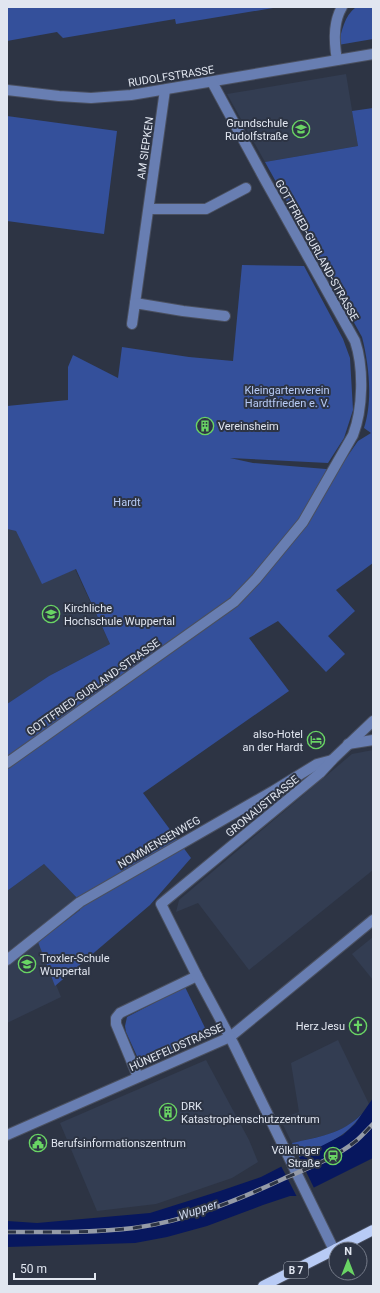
<svg xmlns="http://www.w3.org/2000/svg" width="380" height="1293" viewBox="0 0 380 1293" font-family="Roboto,sans-serif">
<rect width="100%" height="100%" fill="#2d3444"/>
<g fill="#333d52">
<polygon points="346,74 358,146 265,162 227,94"/>
<polygon points="7,529 16,531 42,583 75,569 110,644 49,676 7,704"/>
<polygon points="373,750 373,870 249,970 198,903 176,912 179,900 352,754"/>
<polygon points="44,864 77,898 80,910 39,942 61,997 7,1023 7,891"/>
<polygon points="373,937 373,980 352,954"/>
<polygon points="338,1040 369,1104 362,1114 348,1126 327,1135 292,1143 280,1119 299,1112 291,1063"/>
<polygon points="206,1060 249,1140 258,1162 232,1178 156,1204 97,1211 60,1123"/>
</g>
<g fill="#34509b">
<polygon points="7,7 279,7 176,24 175,19 63,38 57,32 7,41"/>
<path d="M356,7H373V39L338,45C342,31 344,16 356,7Z"/>
<path d="M373,108V563L336,590L355,611L328,636L345,654L326,672L278,621L249,638L289,691L143,793L191,858L150,905L55,986L38,942L80,910L77,898L44,864L7,891V704L49,676L110,644L76,569L42,584L16,531L7,529V406L68,400V367L73,355L118,378L122,347L189,357L233,361L242,265L304,266L343,339L350,358L353,410L344,438L328,463L230,458L253,463L338,470L358,441L371,433L364,428C373,401 369,364 362,337L265,162L358,146L352,111Z"/>
<polygon points="7,116 117,131 104,234 7,221"/>
<polygon points="185,987 209,1036 141,1065 126,1032 125,1026 127,1017"/>
<path d="M362,1114C346,1138 324,1145 299,1157L292,1143C318,1137 342,1134 362,1114Z"/>
</g>
<polygon fill="#07175e" points="373,1098 373,1158 297,1196 290,1196 263,1205 207,1226 167,1237 135,1243 7,1247 7,1221 37,1223 150,1213 220,1191 261,1177 343,1135 355,1124"/>
<polygon fill="#2d3444" points="298,1155 314,1188 297,1197 280,1164"/>
<g fill="none" stroke-linecap="round" stroke-linejoin="round">
<defs>
<g id="minor">
<path d="M337,60C334,43 333,22 342,7"/>
<polyline points="7,90 59,96 91,98 131,95 373,54"/>
<polyline points="149,209 206,209 246,188"/>
<polyline points="135,303 165,90"/>
<polyline points="132,324 135,303 183,311 225,316"/>
<polyline points="348,744 373,740"/>
<path d="M7,763L234,602L256,579L303,522L353,435C363,409 364,368 355,341L264,178L212,82"/>
<polyline points="7,960 80,902 273,791 317,764 332,760"/>
<polyline points="138,1077 116,1024 116,1018 120,1013 197,976"/>
<polyline points="7,1135 230,1037 373,920"/>
<polyline points="334,1250 233,1043 197,976 161,904 320,773 332,760 373,721"/>
</g>
<g id="major">
<polyline points="336,1249 373,1230"/>
<polyline points="263,1286 336,1249"/>
</g>
</defs>
<use href="#minor" stroke="#4a5060" stroke-width="12"/>
<use href="#major" stroke="#4a5060" stroke-width="12"/>
<use href="#minor" stroke="#687eb2" stroke-width="10"/>
<use href="#major" stroke="#b8cbf5" stroke-width="10"/>
<defs>
<path id="rail" d="M7,1232C49,1232 92,1233 134,1228C186,1221 236,1201 283,1179C308,1168 335,1158 356,1141C362,1136 367,1130 373,1124"/>
</defs>
<use href="#rail" stroke="#959ba7" stroke-width="4.5"/>
<use href="#rail" stroke="#2d3444" stroke-width="3" stroke-dasharray="9" stroke-linecap="butt"/>
</g>
<defs>
<symbol id="school-ring" viewBox="-11 -11 22 22"><circle r="9.5" fill="#2d3444" stroke="#69d464" stroke-width="1.5"/><path d="M0-5L7-2L0 1L-7-2ZM-4 1L0 2.5L4 1V4Q0 6-4 4Z" fill="#69d464"/></symbol>
<symbol id="building-ring" viewBox="-11 -11 22 22"><circle r="9.5" fill="#2d3444" stroke="#69d464" stroke-width="1.5"/><path d="M-4-6H4V6H1V3H-1V6H-4ZM-2.5-4.3h1.7v1.8h-1.7ZM.8-4.3h1.7v1.8H.8ZM-2.5-1h1.7V.8h-1.7ZM.8-1h1.7V.8H.8Z" fill="#69d464"/></symbol>
<symbol id="university-ring" viewBox="-11 -11 22 22"><circle r="9.5" fill="#2d3444" stroke="#69d464" stroke-width="1.5"/><path d="M0-5L7-2L0 1L-7-2ZM-4 1L0 2.5L4 1V4Q0 6-4 4Z" fill="#69d464"/></symbol>
<symbol id="hotel-ring" viewBox="-11 -11 22 22"><circle r="9.5" fill="#2d3444" stroke="#69d464" stroke-width="1.5"/><path d="M-6-4.5h1.5V1H6V5H4.5V3h-9V5H-6ZM-4 0a1.8 1.8 0 1 1 3.6 0ZM.5 0V-2.5h3Q6-2.5 6 0Z" fill="#69d464"/></symbol>
<symbol id="church-ring" viewBox="-11 -11 22 22"><circle r="9.5" fill="#2d3444" stroke="#69d464" stroke-width="1.5"/><path d="M-1.2-6h2.4v3.5h3.3v2.4h-3.3V6h-2.4V-.1h-3.3v-2.4h3.3Z" fill="#69d464"/></symbol>
<symbol id="civic-ring" viewBox="-11 -11 22 22"><circle r="9.5" fill="#2d3444" stroke="#69d464" stroke-width="1.5"/><path d="M-.6-6.5H3V-4.5H.6V-3L4-1V1h2V6H-6V1h2V-1L-.6-3ZM-1.2 2.5V6h2.4V2.5Z" fill="#69d464"/></symbol>
<symbol id="station-ring" viewBox="-11 -11 22 22"><circle r="9.5" fill="#2d3444" stroke="#69d464" stroke-width="1.5"/><path d="M-3-6H3Q5-6 5-4V2Q5 4 3 4L4.5 6H3L1.5 4h-3L-3 6H-4.5L-3 4Q-5 4-5 2V-4Q-5-6-3-6ZM-3.5-4v3h7v-3ZM-3.5 1v1.5H-2V1ZM2 1v1.5H3.5V1Z" fill="#69d464"/></symbol>
</defs>
<g fill-rule="evenodd">
<use href="#school-ring" x="291" y="119" width="20" height="20"/>
<use href="#building-ring" x="195" y="416" width="20" height="20"/>
<use href="#university-ring" x="41" y="604" width="20" height="20"/>
<use href="#hotel-ring" x="306" y="730" width="20" height="20"/>
<use href="#school-ring" x="17" y="954" width="20" height="20"/>
<use href="#church-ring" x="348" y="1016" width="20" height="20"/>
<use href="#building-ring" x="158" y="1102" width="20" height="20"/>
<use href="#civic-ring" x="28" y="1133" width="20" height="20"/>
<use href="#station-ring" x="323" y="1146" width="20" height="20"/>
</g>
<g text-anchor="middle" stroke-width="4" stroke-linejoin="round" paint-order="stroke">
<rect fill="#2d3444" stroke="#abb1bc" stroke-width="1" x="284" y="1262" width="24" height="16" rx="3"/>
<g font-size="10" font-weight="bold" fill="#e1e6f0">
<text x="296" y="1274">B 7</text>
</g>
<g font-size="11" fill="#e1e6f0" stroke="#2d3444">
<text transform="translate(171 76) rotate(-9)" y="4">RUDOLFSTRASSE</text>
<text transform="translate(145 148) rotate(-82)" y="4">AM SIEPKEN</text>
<text transform="translate(317 250) rotate(61)" y="4">GOTTFRIED-GURLAND-STRASSE</text>
<text transform="translate(93 687) rotate(-35)" y="4">GOTTFRIED-GURLAND-STRASSE</text>
<text transform="translate(262 806) rotate(-39)" y="4">GRONAUSTRASSE</text>
<text transform="translate(159 842) rotate(-30)" y="4">NOMMENSENWEG</text>
<text transform="translate(176 1047) rotate(-24)" y="4">HÜNEFELDSTRASSE</text>
</g>
<g font-size="11" fill="#e1e6f0" stroke="#2d3444" text-anchor="start">
<text x="288" y="127" text-anchor="end">Grundschule<tspan x="288" dy="13">Rudolfstraße</tspan></text>
<text x="218" y="430">Vereinsheim</text>
<text x="64" y="612">Kirchliche<tspan x="64" dy="13">Hochschule Wuppertal</tspan></text>
<text x="303" y="738" text-anchor="end">also-Hotel<tspan x="303" dy="13">an der Hardt</tspan></text>
<text x="40" y="962">Troxler-Schule<tspan x="40" dy="13">Wuppertal</tspan></text>
<text x="345" y="1030" text-anchor="end">Herz Jesu</text>
<text x="181" y="1110">DRK<tspan x="181" dy="13">Katastrophenschutzzentrum</tspan></text>
<text x="51" y="1147">Berufsinformationszentrum</text>
<text x="320" y="1154" text-anchor="end">Völklinger<tspan x="320" dy="13">Straße</tspan></text>
</g>
<g font-size="11" fill="#b7caf4" stroke="#2d3444">
<text x="287" y="394">Kleingartenverein<tspan x="287" dy="13">Hardtfrieden e. V.</tspan></text>
<text x="127" y="506">Hardt</text>
</g>
<g font-size="12" font-style="italic" fill="#d0daef" stroke="#2d3444">
<text transform="translate(198 1210) rotate(-18)" y="4">Wupper</text>
</g>
</g>
<rect width="380" height="1293" fill="none" stroke="#e1e6f0" stroke-width="16"/>
<g transform="translate(348 1261)"><circle r="19" fill="#2d3444" stroke="#757b89"/>
<path d="M0-3L7 15L0 10L-7 15Z" fill="#69d464"/>
<text y="-6" font-size="11" font-weight="bold" text-anchor="middle" fill="#e1e6f0">N</text>
</g>
<path d="M14 1273v6h81v-6" fill="none" stroke="#e1e6f0" stroke-width="2"/>
<text x="20" y="1273" font-size="12" fill="#e1e6f0" stroke="#2d3444" stroke-width="3" paint-order="stroke">50 m</text>
</svg>
